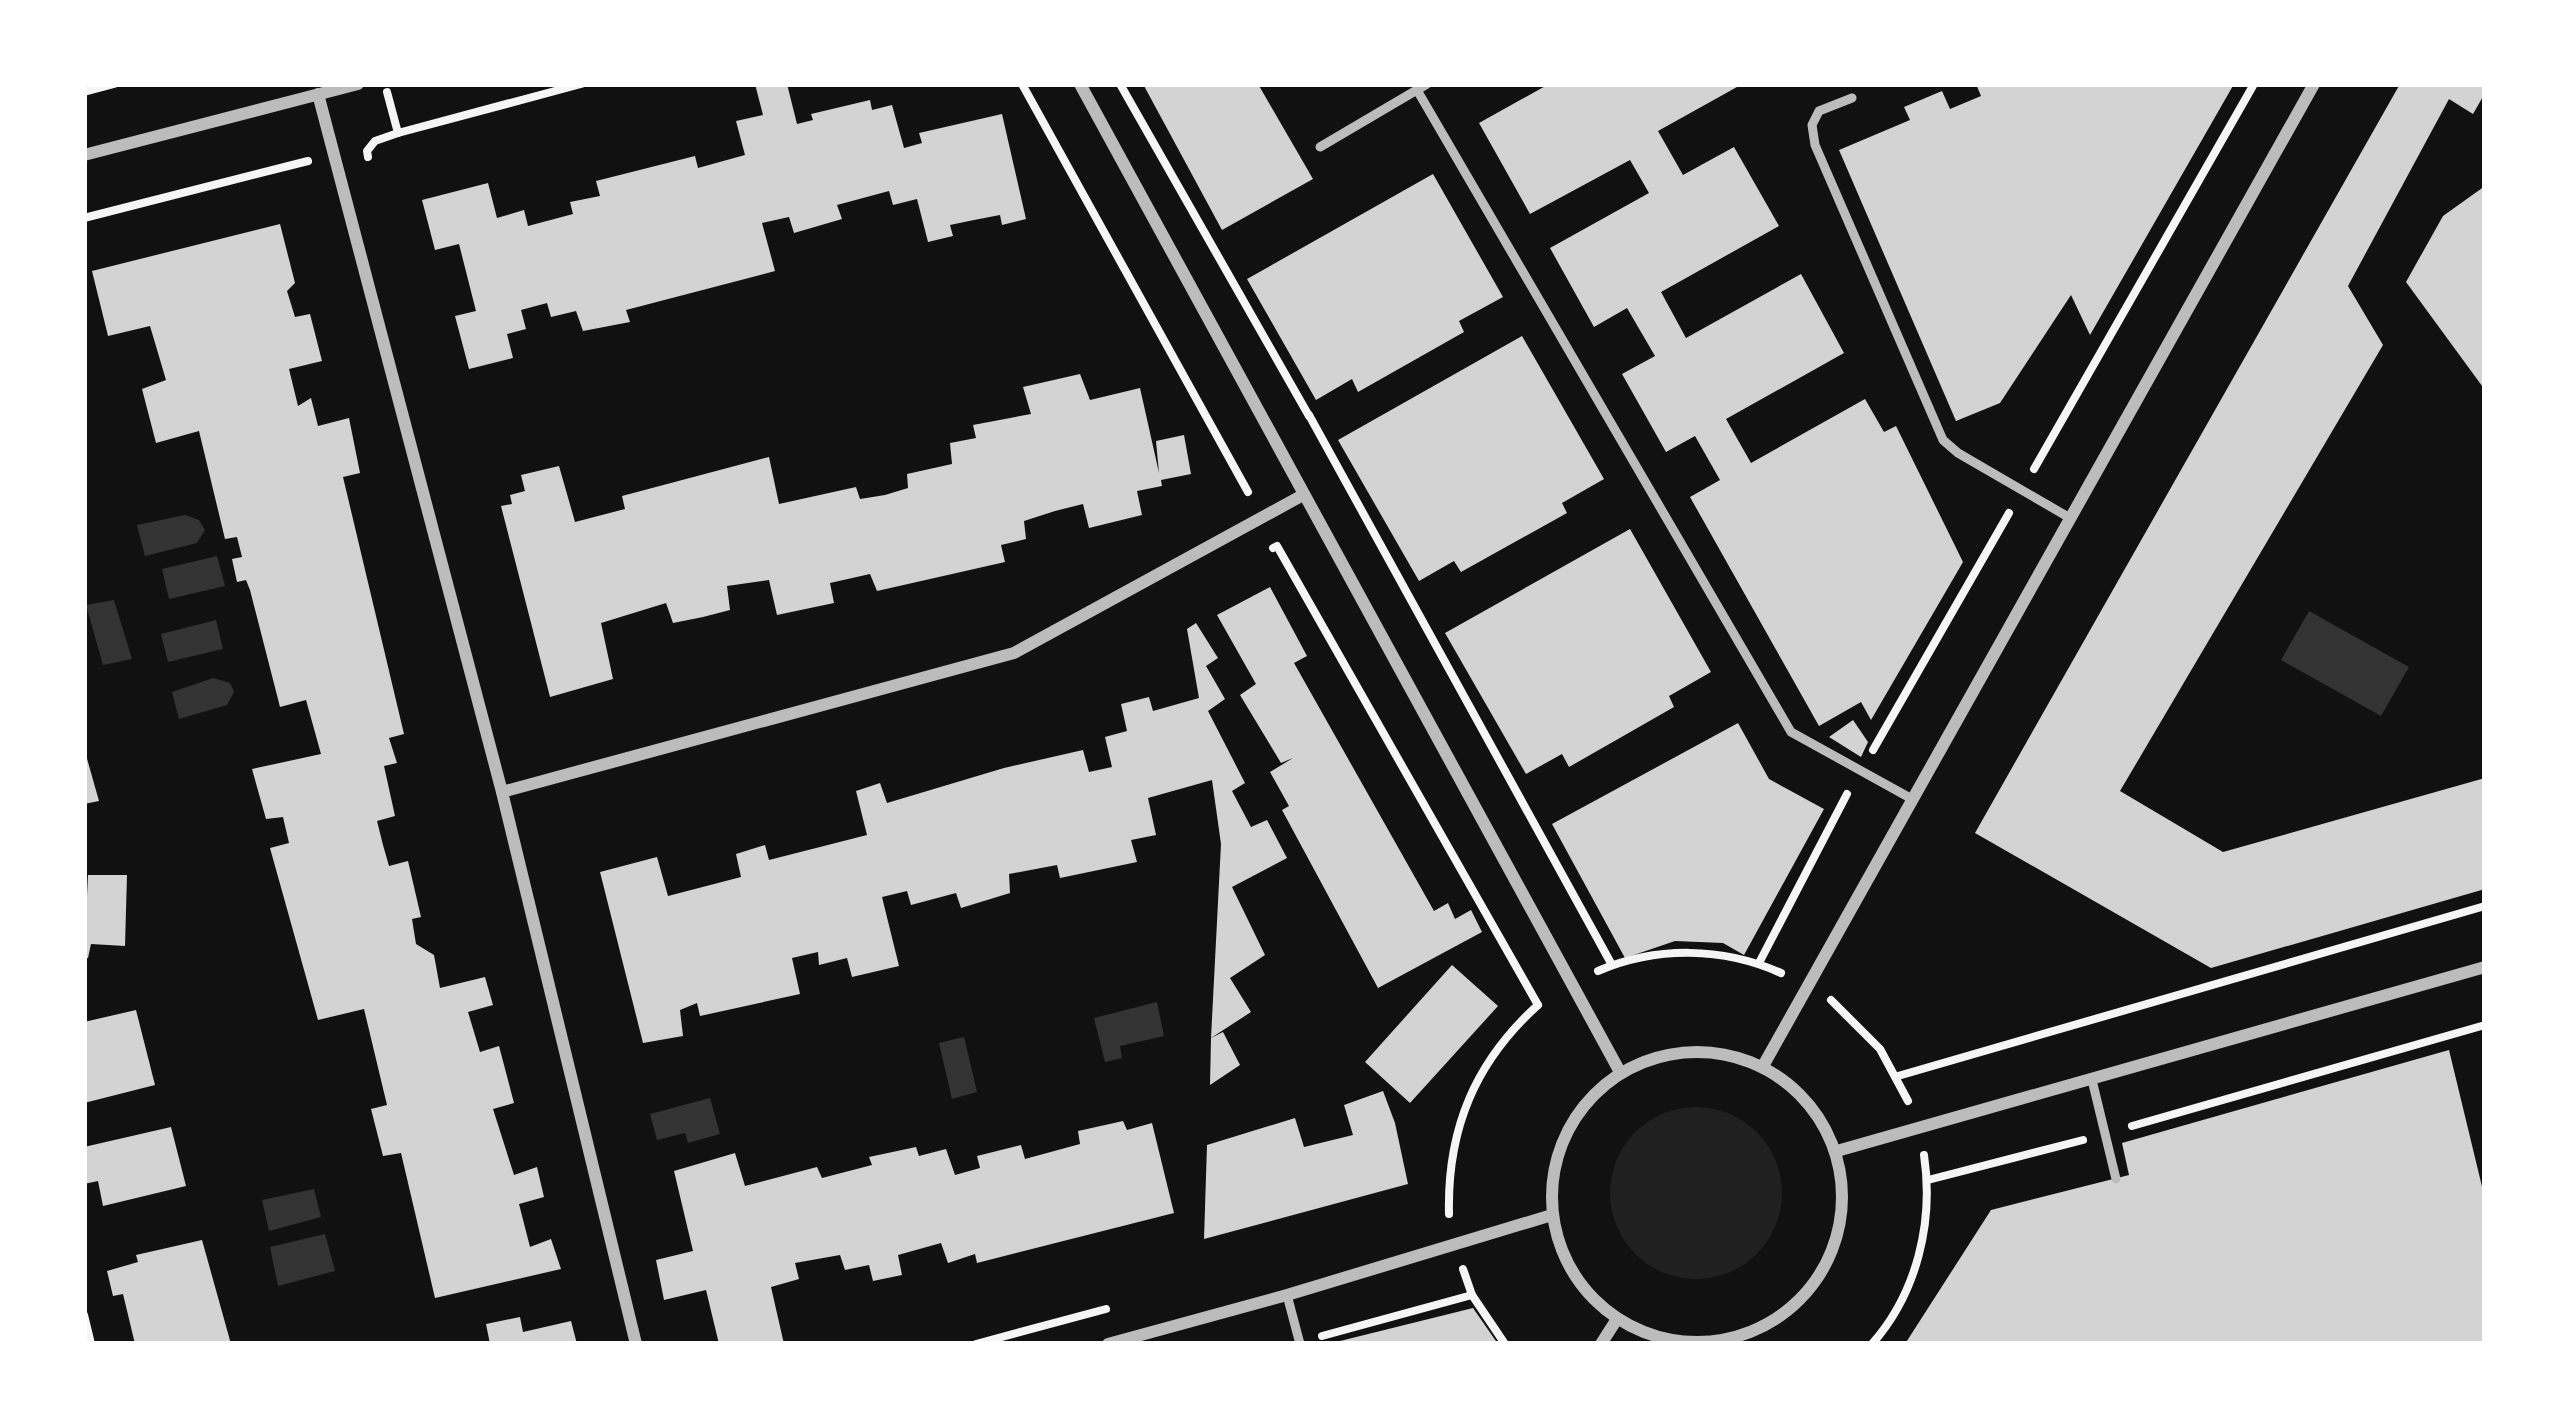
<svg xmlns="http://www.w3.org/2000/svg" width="2569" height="1428" viewBox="0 0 2569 1428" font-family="'Archivo Narrow',sans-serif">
<rect width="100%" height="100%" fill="#111"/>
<circle fill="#202020" cx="1696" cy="1193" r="86"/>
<g fill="#333">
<polygon points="185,515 199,520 205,530 197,543 145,556 137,525"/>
<polygon points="217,556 225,586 169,599 162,569"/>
<polygon points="114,600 132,659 103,665 86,605"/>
<polygon points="2309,611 2409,667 2381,716 2281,660"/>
<polygon points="216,620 223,649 168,662 161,634"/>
<polygon points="213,678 230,683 234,692 227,705 179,719 172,692"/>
<polygon points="1157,1002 1164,1036 1120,1046 1122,1058 1105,1062 1094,1018"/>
<polygon points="964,1037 977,1092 952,1099 939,1043"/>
<polygon points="710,1098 720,1134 688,1143 685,1133 657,1140 650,1114"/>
<polygon points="314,1189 321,1217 269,1231 262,1200"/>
<polygon points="325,1234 335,1271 278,1286 270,1247"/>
</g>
<g fill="#d3d3d3">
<polygon points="755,84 787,84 797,124 813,120 811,114 870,100 872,110 892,105 904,148 922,143 919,133 1002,114 1026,219 1002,225 1000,215 974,220 950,225 953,236 928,242 917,199 893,205 889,191 837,205 842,219 794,233 789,217 762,223 775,271 626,310 630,322 583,331 576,311 551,317 547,303 521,310 526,329 507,334 513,358 469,369 455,316 476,311 459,244 435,250 422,200 488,183 497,218 524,210 528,226 573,214 570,202 600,196 596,181 695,156 698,168 745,155 736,121 763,115"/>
<polygon points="1143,84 1258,84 1313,179 1222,230"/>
<polygon points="1549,84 1737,87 1658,131 1683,175 1734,147 1779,226 1661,292 1686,338 1801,274 1844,353 1726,419 1751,463 1865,399 1884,432 1896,426 1963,562 1871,720 1861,702 1819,726 1690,497 1720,480 1695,436 1666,452 1622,374 1655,356 1627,308 1594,327 1550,248 1649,193 1630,160 1530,214 1479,123"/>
<polygon points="1976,84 2234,84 2090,335 2071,295 2000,403 1956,421 1839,150 1910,120 1904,107 1942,91 1950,109 1981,96"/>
<polygon points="2400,84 2485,84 2485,93 2473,114 2449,99 2348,286 2383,345 2120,791 2223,852 2485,778 2485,889 2211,968 1975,833"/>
<polygon points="1433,174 1503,297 1459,321 1464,332 1358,392 1352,379 1316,400 1247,279"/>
<polygon points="2485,186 2485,390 2406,282 2443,216"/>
<polygon points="280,224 295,283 287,291 295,317 310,314 322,361 289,369 298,406 311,398 318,426 349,418 360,473 343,477 404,734 389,738 397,763 384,766 395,816 377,821 383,845 389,866 408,861 421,917 412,919 416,944 434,955 440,988 485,977 493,1005 468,1012 480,1052 499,1046 514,1103 493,1109 514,1175 537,1167 544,1197 519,1204 530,1247 551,1239 561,1269 435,1298 401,1153 383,1156 371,1109 387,1105 364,1009 318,1020 270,848 289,843 283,817 266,819 252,769 321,754 306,700 280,707 250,590 246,580 237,582 232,559 242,557 237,537 225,539 199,431 156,443 142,389 166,380 150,326 108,336 92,271"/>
<polygon points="1522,336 1604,479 1562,503 1567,513 1461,572 1454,561 1419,581 1338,440"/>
<polygon points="1080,374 1090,400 1140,388 1159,473 1156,441 1184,435 1191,474 1161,480 1162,486 1137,491 1142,515 1089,528 1083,504 1055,511 1024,521 1026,539 1001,545 1005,562 877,591 870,574 830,583 834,603 777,615 769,580 727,586 730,610 703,617 673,623 666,603 601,623 613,679 550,697 501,506 512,504 510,495 525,491 521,475 559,466 575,522 625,509 622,496 769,457 779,504 856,487 860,499 885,495 908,488 907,474 952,464 950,443 976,438 973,425 1031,414 1023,387"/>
<polygon points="1630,529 1711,672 1669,696 1674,707 1569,767 1562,754 1526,774 1445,633"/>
<polygon points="1270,587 1307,656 1294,663 1434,911 1448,903 1455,919 1471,910 1482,932 1378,988 1282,810 1289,806 1270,772 1293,758 1281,763 1240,695 1256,684 1217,615"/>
<polygon points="1196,623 1218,658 1206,666 1225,699 1208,711 1245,783 1232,791 1251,827 1267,820 1287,858 1232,887 1265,955 1230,978 1251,1012 1211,1038 1221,844 1212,780 1148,798 1156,835 1131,840 1137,862 1060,878 1057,865 1009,874 1010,893 961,908 956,893 911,905 907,891 882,897 899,966 852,977 847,958 819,965 818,952 792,958 800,994 700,1016 697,1003 680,1010 683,1036 643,1043 600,872 657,857 668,896 741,877 736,854 765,845 769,860 867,835 856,791 880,783 887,803 1004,768 1083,750 1089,772 1112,767 1105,737 1127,731 1121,704 1149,697 1153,711 1199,698 1187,629"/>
<polygon points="1853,720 1868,742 1861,757 1829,737"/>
<polygon points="1738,723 1769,779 1824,809 1744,955 1723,943 1675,941 1625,958 1552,824"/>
<polygon points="84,748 99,801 84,804"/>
<polygon points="88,875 127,875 125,946 91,944 88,958 84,959"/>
<polygon points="1452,965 1498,1006 1410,1103 1365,1062"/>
<polygon points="136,1010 155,1085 84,1103 84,1022"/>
<polygon points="1223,1032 1240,1065 1210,1085 1211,1038"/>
<polygon points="2449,1050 2485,1199 2485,1344 1905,1344 1991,1210 2129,1175 2122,1143"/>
<polygon points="1383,1091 1395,1123 1408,1184 1204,1239 1207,1145 1295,1118 1304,1147 1353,1135 1344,1105"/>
<polygon points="1123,1121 1127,1130 1152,1123 1174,1213 977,1263 975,1254 948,1263 941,1243 898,1255 902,1275 873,1281 869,1265 845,1270 840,1255 795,1263 799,1279 771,1287 784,1344 719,1344 706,1290 664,1300 656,1260 693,1251 674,1171 735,1153 745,1186 817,1167 822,1178 872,1165 869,1157 916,1147 919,1156 946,1149 955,1175 980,1168 977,1156 1021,1145 1025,1159 1080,1144 1078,1131"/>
<polygon points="171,1127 186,1186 103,1206 98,1181 84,1184 84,1147"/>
<polygon points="202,1240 231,1344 135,1344 123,1294 113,1296 107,1271 138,1262 136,1255"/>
<polygon points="1473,1308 1498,1344 1336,1344 1336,1342"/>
<polygon points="520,1317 523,1332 571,1321 577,1344 490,1344 486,1324"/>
</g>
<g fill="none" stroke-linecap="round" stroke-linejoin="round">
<g stroke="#f5f5f5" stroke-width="8">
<polyline points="1022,84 1248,492"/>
<polyline points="1120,84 1309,416"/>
<polyline points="84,92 114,84"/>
<polyline points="387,92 398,133 581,84"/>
<polyline points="368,157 367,151 375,141 398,133"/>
<polyline points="84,218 308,161"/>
<polyline points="1309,415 1612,965"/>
<polyline points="2034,469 2254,84"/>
<polyline points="1273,548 1277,546 1538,1005"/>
<polyline points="1873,750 2009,513"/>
<polyline points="1759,963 1847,794"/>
<path d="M1598,971C1657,946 1723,947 1781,973"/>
<polyline points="1831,1000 1880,1049 1908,1101"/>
<polyline points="1898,1076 2485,906"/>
<polyline points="2132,1126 2485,1025"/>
<polyline points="1928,1180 2083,1140"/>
<path d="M1449,1214C1447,1129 1475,1062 1538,1005"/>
<polyline points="1463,1269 1472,1295 1505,1344"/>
<polyline points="84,1315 91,1344"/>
<polyline points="1322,1336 1472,1295"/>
<polyline points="976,1344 1106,1309"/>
<path d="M1872,1344C1917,1293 1934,1222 1924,1155"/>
</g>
<g stroke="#bcbcbc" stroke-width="9">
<polyline points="1417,90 1791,732 1912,799"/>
<polyline points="1852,98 1819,111 1812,125 1815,145 1943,440 1958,453 2070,518"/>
<polyline points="1320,147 1427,84"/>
<polyline points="2092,1080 2116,1179"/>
<polyline points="1287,1295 1300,1344"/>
</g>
<g stroke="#bcbcbc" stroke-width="12">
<polyline points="1080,84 1620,1072"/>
<polyline points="318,94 502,792 636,1344"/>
<polyline points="84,155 358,84"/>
<polyline points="502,792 1014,653 1303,495"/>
<circle cx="1697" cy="1197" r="145"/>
<polyline points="1763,1066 2314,84"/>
<polyline points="1837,1151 2485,967"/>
<polyline points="1108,1344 1287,1295 1552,1215"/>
<polyline points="1601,1344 1617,1319"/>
</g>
</g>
<rect width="2569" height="1428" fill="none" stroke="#ffffff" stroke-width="174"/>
</svg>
